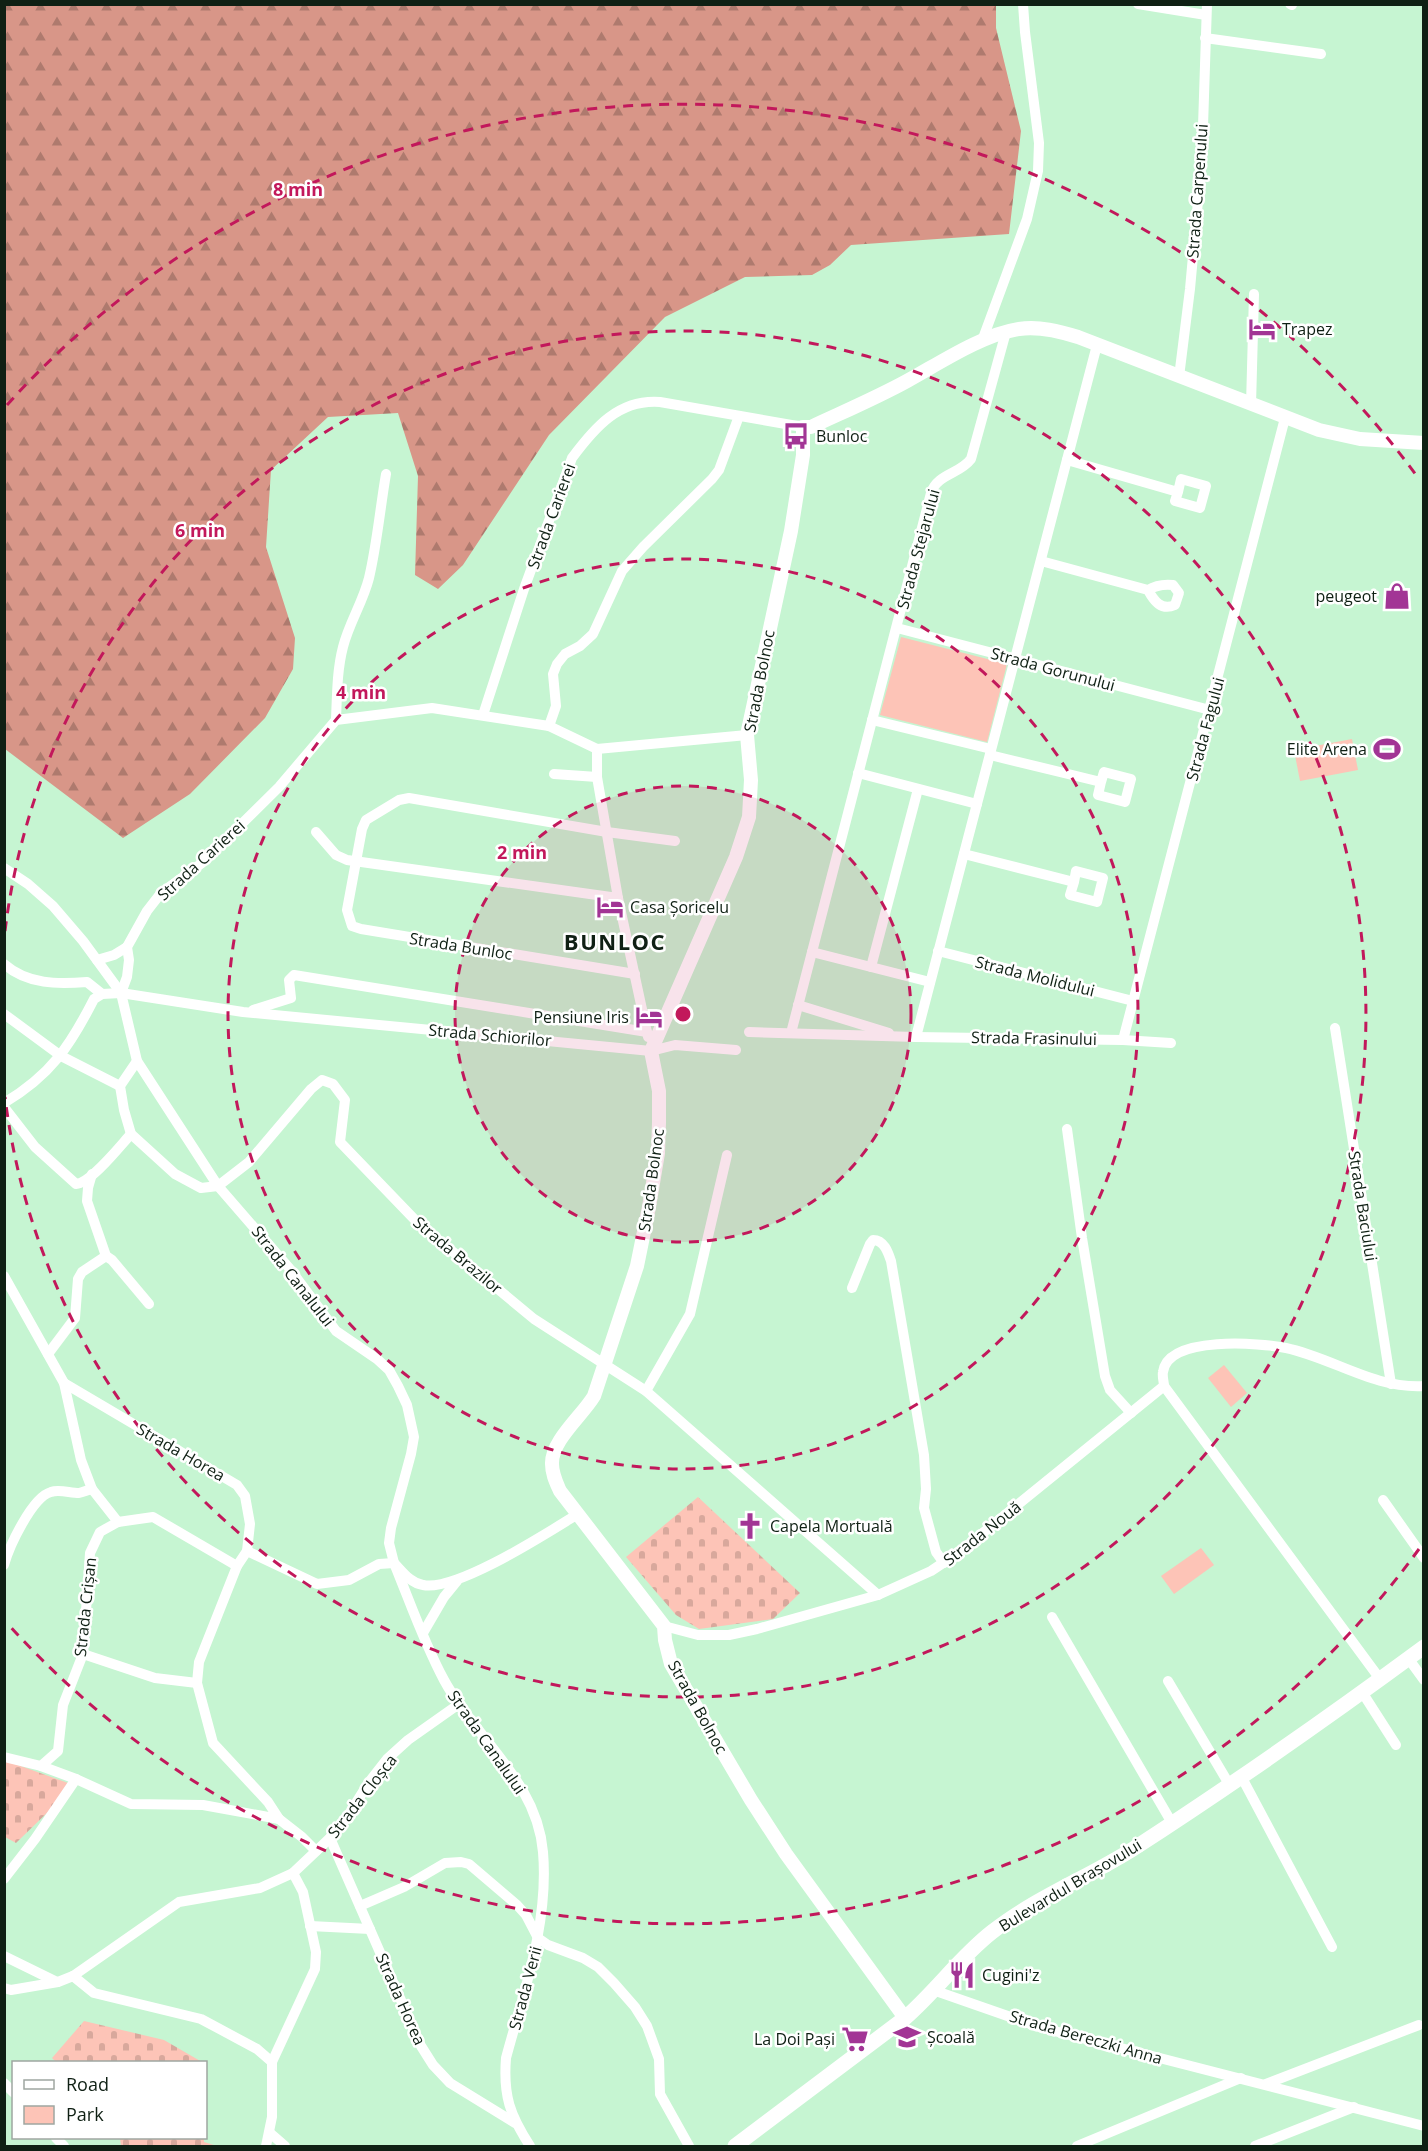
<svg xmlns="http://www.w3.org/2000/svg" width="1428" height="2151" viewBox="0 0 1428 2151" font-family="'Open Sans',sans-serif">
<defs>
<pattern id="forest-firs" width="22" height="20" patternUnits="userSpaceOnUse" patternTransform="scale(1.5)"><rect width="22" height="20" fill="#d89688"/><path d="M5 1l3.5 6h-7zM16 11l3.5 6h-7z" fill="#ae7a6e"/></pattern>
<pattern id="cemetery-stones" width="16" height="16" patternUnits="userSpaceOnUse" patternTransform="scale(1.5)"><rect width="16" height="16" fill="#fdc4b7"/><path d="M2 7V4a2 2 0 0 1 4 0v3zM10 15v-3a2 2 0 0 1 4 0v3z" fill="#d8a89c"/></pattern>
</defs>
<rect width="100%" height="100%" fill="#c6f5d2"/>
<g fill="#fdc4b7">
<polygon points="901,637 1007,664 987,742 880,715"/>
<polygon points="1352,739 1358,770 1300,781 1294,750"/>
<polygon points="1224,1365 1247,1393 1231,1407 1208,1378"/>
<polygon points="1201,1548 1214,1565 1174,1594 1161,1576"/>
</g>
<polygon fill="url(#forest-firs)" points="5,4 996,5 996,28 1021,131 1009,234 851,245 830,265 812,275 745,277 665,317 549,435 463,565 438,589 415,575 418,476 398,413 328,417 271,470 266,547 295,638 293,669 265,718 190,794 123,838 5,749"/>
<g fill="url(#cemetery-stones)">
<polygon points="698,1497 800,1593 773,1619 699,1629 676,1615 626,1557"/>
<polygon points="4,1760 68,1783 51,1809 16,1843 5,1837"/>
<polygon points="84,2021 164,2040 202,2062 56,2062 52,2058"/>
<polygon points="120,2138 204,2138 204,2142 217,2146 121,2146"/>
</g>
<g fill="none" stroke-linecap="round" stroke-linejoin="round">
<g stroke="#fff" stroke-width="10">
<polyline points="1138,4 1206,15"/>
<polyline points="1290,4 1292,5"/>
<polyline points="1205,38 1321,54"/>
<polyline points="982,341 1027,219 1038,171 1039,143 1025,32 1023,4"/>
<polyline points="1179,377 1190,289 1202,157 1207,4"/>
<polyline points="1251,405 1254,294"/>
<polyline points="1067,460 1178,492 1175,501 1200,508 1206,486 1181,479 1178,492"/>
<path d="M1041,561L1148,590C1154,601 1161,611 1175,605L1179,593L1173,585C1163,584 1156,585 1148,590"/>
<polyline points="897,628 1210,710"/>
<path d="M483,715L524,589L572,458C595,427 619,399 660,402L803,427"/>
<path d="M336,720C337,695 337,670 343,647C349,623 363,602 369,578C377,544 380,509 386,474"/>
<polyline points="872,720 991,749"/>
<polyline points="549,726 556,706 553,674 557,664 565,654 580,646 593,634 622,571 643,547 712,479 719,470 739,416"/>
<polyline points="597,749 597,777 618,898 648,1037"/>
<polyline points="597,749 747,735"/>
<polyline points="990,755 1101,782 1098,795 1125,802 1131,779 1104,772 1101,782"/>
<polyline points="858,773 977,804"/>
<polyline points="554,774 597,777"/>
<polyline points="316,832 336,855 347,860 618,898"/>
<polyline points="964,854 1074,882 1070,895 1097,902 1103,878 1076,871 1074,882"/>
<path d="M4,868L28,884L53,906L83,941L121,993L137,1061L218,1186L290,1269L336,1331L377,1359L389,1370L398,1386L407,1405L414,1437L411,1454L391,1528L389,1543L394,1563C410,1602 424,1643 444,1680C476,1739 537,1781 543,1852C549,1923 524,1991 506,2058C503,2096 510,2115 530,2146"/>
<polyline points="938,951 1133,1001"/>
<polyline points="812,952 930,982"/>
<polyline points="97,960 114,955 127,947"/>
<path d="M4,964C28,985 58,984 87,982L102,994"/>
<polyline points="871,967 918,789"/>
<polyline points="635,974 361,929 352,926 347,910 362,829 366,820 399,800 409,798 607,832 675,841"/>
<polyline points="121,993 127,977 129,960 127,947 147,911 161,893 202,863 279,787 336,720 432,708 549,726 597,749"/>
<polyline points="798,1005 889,1033"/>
<polyline points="253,1010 291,998 289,980 294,975 647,1032"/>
<polyline points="4,1014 61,1056 120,1086"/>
<polyline points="1335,1028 1391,1384"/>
<polyline points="749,1032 916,1037 1123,1040 1171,1043"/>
<path d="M791,1033L931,493C937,474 960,474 971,459L1006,332"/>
<polyline points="916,1037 1097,345"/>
<polyline points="1123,1040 1285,418"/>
<polyline points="137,1061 120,1086 124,1110 131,1134 175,1174 201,1188 218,1186 249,1162 311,1089 322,1080 333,1084 345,1100 340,1142 417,1222 534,1319 646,1391 878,1595"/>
<path d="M4,1103C51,1075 70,1046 94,999L102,994L121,993L243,1012L651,1051L675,1045L736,1050"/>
<path d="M4,1107L35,1147L76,1184C91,1183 120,1146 131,1134"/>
<polyline points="1067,1129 1082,1238 1105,1376 1110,1390 1131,1413"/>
<polyline points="106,1256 112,1260 149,1304"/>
<polyline points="4,1276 64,1383 81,1460 92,1489 118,1522"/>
<path d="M852,1288L870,1244L873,1240C884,1240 888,1252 891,1261L924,1455L926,1489L924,1508L936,1552L944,1563"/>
<polyline points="48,1354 75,1318 78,1279 82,1272 106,1256 87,1201 88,1188 92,1174"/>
<polyline points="64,1383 237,1485 245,1496 250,1524 247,1551 237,1566 199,1662 197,1683 213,1743 268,1802 279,1819"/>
<polyline points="646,1391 690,1314 727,1155"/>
<polyline points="1383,1500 1424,1558"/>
<path d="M247,1551L317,1584L349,1580L379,1564L394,1563C402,1571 410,1583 423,1585C456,1592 547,1533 578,1514"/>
<path d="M4,1565C9,1547 32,1497 51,1492C59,1489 70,1493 79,1493C83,1492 88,1490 92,1489"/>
<polyline points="1052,1617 1172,1823"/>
<polyline points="664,1626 698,1635 729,1635 757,1629 878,1595 931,1571 958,1553 1164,1386"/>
<polyline points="423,1633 444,1597 457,1581"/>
<polyline points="83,1654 155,1678 197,1683"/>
<polyline points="1408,1658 1424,1680"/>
<path d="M1380,1679L1164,1386C1164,1382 1162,1376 1163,1372C1168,1335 1261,1343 1286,1348C1333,1358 1374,1389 1424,1386"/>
<polyline points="1168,1681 1229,1784"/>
<polyline points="1362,1692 1396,1745"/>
<polyline points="4,1757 41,1766 76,1779 131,1804 203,1805 279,1819 302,1837 316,1851"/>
<polyline points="41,1766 58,1751 63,1705 83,1654 90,1553 100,1532 118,1522 153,1517 237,1566"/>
<polyline points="1241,1776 1332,1947"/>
<polyline points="330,1838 421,2046 433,2065 450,2083 515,2123"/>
<polyline points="4,1879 35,1839 76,1779"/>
<polyline points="360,1906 404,1887 445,1863 461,1862 469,1864 517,1905 526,1915 538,1938 548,1945 583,1958 598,1967 614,1983 635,2007 647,2026 659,2059 660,2094 689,2146"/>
<polyline points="310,1926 370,1929"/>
<polyline points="4,1956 57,1982"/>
<polyline points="73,1976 94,1993 201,2019 257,2049 272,2062"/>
<polyline points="4,1988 11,1990 58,1982 73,1976 179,1902 260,1888 293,1873 330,1838 346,1819 369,1782 387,1759 408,1740 459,1704"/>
<polyline points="933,1990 1039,2027 1424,2126"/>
<polyline points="4,2083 14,2093"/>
<polyline points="1266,2084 1419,2025"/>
<polyline points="270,2133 285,2146"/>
<polyline points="56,2138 64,2146"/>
<polyline points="266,2146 272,2117 272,2062 315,1969 316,1952 303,1892 293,1873"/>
<polyline points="1077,2146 1241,2078"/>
<polyline points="1255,2146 1354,2107"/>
</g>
<path stroke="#fff" stroke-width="14" d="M905,2018L786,1854L751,1800L671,1664L665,1640L664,1626L560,1491C556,1482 552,1474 552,1464C551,1441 582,1416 594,1396L637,1266L649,1207L658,1153L659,1122V1091L651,1051L736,857L749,817L751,780L747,735L791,531L803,455V427H811C843,412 876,398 907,381C940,363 981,335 1019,329C1039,326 1059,331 1078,337L1319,430L1360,439L1424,443"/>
<path stroke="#fff" stroke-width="15" d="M735,2146L905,2018C936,1991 960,1957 992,1932C1035,1898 1087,1878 1133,1849C1232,1785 1329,1717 1424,1647"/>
</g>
<circle cx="683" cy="1014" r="228" fill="#c2185b" fill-opacity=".12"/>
<g fill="none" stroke="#c2185b" stroke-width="3" stroke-dasharray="10 8">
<circle cx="683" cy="1014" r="228"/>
<circle cx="683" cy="1014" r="455"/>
<path d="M5 931A683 683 0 1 1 5 1097"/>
<path d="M1419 1549A910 910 0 0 1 7 1623M7 405A910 910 0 0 1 1419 479"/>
</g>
<defs>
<symbol id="hotel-bare" viewBox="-9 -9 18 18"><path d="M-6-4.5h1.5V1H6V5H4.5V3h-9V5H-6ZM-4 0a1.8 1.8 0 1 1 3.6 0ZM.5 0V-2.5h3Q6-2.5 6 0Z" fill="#a23595" stroke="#fff" stroke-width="2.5" paint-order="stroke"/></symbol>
<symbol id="bus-bare" viewBox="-9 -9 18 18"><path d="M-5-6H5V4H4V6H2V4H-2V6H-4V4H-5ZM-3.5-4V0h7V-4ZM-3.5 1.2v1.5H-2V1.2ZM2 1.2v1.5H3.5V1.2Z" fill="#a23595" stroke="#fff" stroke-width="2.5" paint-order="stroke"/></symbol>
<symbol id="shop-bare" viewBox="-9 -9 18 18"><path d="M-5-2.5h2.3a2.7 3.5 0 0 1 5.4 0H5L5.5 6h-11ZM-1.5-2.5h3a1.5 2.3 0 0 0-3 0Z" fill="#a23595" stroke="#fff" stroke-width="2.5" paint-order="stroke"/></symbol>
<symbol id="stadium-bare" viewBox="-9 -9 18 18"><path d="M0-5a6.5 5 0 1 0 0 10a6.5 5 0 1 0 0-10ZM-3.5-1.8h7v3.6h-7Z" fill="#a23595" stroke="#fff" stroke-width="2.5" paint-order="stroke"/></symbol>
<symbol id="church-bare" viewBox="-9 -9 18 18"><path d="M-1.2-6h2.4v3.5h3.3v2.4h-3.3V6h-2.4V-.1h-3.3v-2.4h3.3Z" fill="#a23595" stroke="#fff" stroke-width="2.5" paint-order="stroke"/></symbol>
<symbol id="restaurant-bare" viewBox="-9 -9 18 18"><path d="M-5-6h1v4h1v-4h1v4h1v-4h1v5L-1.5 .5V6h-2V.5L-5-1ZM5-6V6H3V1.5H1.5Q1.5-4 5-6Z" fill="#a23595" stroke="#fff" stroke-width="2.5" paint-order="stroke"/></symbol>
<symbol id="school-bare" viewBox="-9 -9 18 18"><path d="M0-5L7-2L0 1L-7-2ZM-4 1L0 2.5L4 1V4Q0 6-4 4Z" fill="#a23595" stroke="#fff" stroke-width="2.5" paint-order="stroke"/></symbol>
<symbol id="supermarket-bare" viewBox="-9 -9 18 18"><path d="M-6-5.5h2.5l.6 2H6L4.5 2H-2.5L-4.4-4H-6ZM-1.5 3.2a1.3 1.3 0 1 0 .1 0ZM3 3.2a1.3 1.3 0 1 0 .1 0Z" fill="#a23595" stroke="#fff" stroke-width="2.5" paint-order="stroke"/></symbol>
</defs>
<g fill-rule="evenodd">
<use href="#hotel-bare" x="1243" y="310" width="38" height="38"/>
<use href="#bus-bare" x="777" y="417" width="38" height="38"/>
<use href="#shop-bare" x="1378" y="577" width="38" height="38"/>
<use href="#stadium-bare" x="1368" y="730" width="38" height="38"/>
<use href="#hotel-bare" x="591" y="888" width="38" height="38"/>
<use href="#hotel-bare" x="630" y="998" width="38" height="38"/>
<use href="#church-bare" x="731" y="1507" width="38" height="38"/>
<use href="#restaurant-bare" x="943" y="1956" width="38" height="38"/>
<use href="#school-bare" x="888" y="2018" width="38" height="38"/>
<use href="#supermarket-bare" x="836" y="2020" width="38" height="38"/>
</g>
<g text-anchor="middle" stroke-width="5" stroke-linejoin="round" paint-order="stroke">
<g font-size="16" fill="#0f2014" stroke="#fff">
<text transform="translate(1197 191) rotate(-86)" y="6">Strada Carpenului</text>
<text transform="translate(551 516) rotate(-70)" y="6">Strada Carierei</text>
<text transform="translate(918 549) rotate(-75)" y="6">Strada Stejarului</text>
<text transform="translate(1053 669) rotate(15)" y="6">Strada Gorunului</text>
<text transform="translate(759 681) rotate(-79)" y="6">Strada Bolnoc</text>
<text transform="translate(1205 729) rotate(-75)" y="6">Strada Fagului</text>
<text transform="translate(201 860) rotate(-42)" y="6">Strada Carierei</text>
<text transform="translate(461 946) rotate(9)" y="6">Strada Bunloc</text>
<text transform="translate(1035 976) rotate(14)" y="6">Strada Molidului</text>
<text transform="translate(490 1035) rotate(5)" y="6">Strada Schiorilor</text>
<text transform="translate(1034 1038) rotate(1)" y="6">Strada Frasinului</text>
<text transform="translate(651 1180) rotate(-82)" y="6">Strada Bolnoc</text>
<text transform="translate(1363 1206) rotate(81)" y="6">Strada Baciului</text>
<text transform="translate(458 1255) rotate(40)" y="6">Strada Brazilor</text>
<text transform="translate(293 1276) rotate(52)" y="6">Strada Canalului</text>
<text transform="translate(181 1452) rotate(30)" y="6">Strada Horea</text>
<text transform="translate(982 1533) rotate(-38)" y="6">Strada Nouă</text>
<text transform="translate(85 1607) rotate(-84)" y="6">Strada Crișan</text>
<text transform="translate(698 1707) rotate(61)" y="6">Strada Bolnoc</text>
<text transform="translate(487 1742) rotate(55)" y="6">Strada Canalului</text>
<text transform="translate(362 1796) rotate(-52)" y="6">Strada Cloșca</text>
<text transform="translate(1070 1885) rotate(-31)" y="6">Bulevardul Brașovului</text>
<text transform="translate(525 1988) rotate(-75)" y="6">Strada Verii</text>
<text transform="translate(401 1999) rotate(66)" y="6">Strada Horea</text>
<text transform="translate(1086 2037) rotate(16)" y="6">Strada Bereczki Anna</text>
</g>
<g font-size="16" fill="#0f2014" stroke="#fff" text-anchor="start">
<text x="1282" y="335">Trapez</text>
<text x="816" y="442">Bunloc</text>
<text x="1377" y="602" text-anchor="end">peugeot</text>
<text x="1367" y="755" text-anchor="end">Elite Arena</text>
<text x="630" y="913">Casa Șoricelu</text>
<text x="629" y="1023" text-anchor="end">Pensiune Iris</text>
<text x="770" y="1532">Capela Mortuală</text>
<text x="982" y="1981">Cugini'z</text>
<text x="927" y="2043">Școală</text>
<text x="835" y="2045" text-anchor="end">La Doi Pași</text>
</g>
<g font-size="22" font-weight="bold" letter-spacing="1.5" fill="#0f2014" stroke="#fff">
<text x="615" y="950">BUNLOC</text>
</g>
</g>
<circle cx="683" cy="1014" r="9" fill="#c2185b" stroke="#fff" stroke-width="3"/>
<g font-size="18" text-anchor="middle" font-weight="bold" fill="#c2185b" stroke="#fff" stroke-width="5" stroke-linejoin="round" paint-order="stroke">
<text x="298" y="196">8 min</text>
<text x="200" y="537">6 min</text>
<text x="361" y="699">4 min</text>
<text x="522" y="859">2 min</text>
</g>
<rect width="1428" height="2151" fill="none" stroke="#0f2014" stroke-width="12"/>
<rect x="12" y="2061" width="195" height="78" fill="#ffffff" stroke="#9fa6a1" stroke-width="1.5"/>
<rect x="24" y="2080" width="30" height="9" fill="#ffffff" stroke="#9fa6a1" stroke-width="1.5"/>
<text x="66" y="2091" font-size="18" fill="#0f2014">Road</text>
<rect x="24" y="2106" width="30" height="18" fill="#fdc4b7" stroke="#9fa6a1" stroke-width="1.5"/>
<text x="66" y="2121" font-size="18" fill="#0f2014">Park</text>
</svg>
